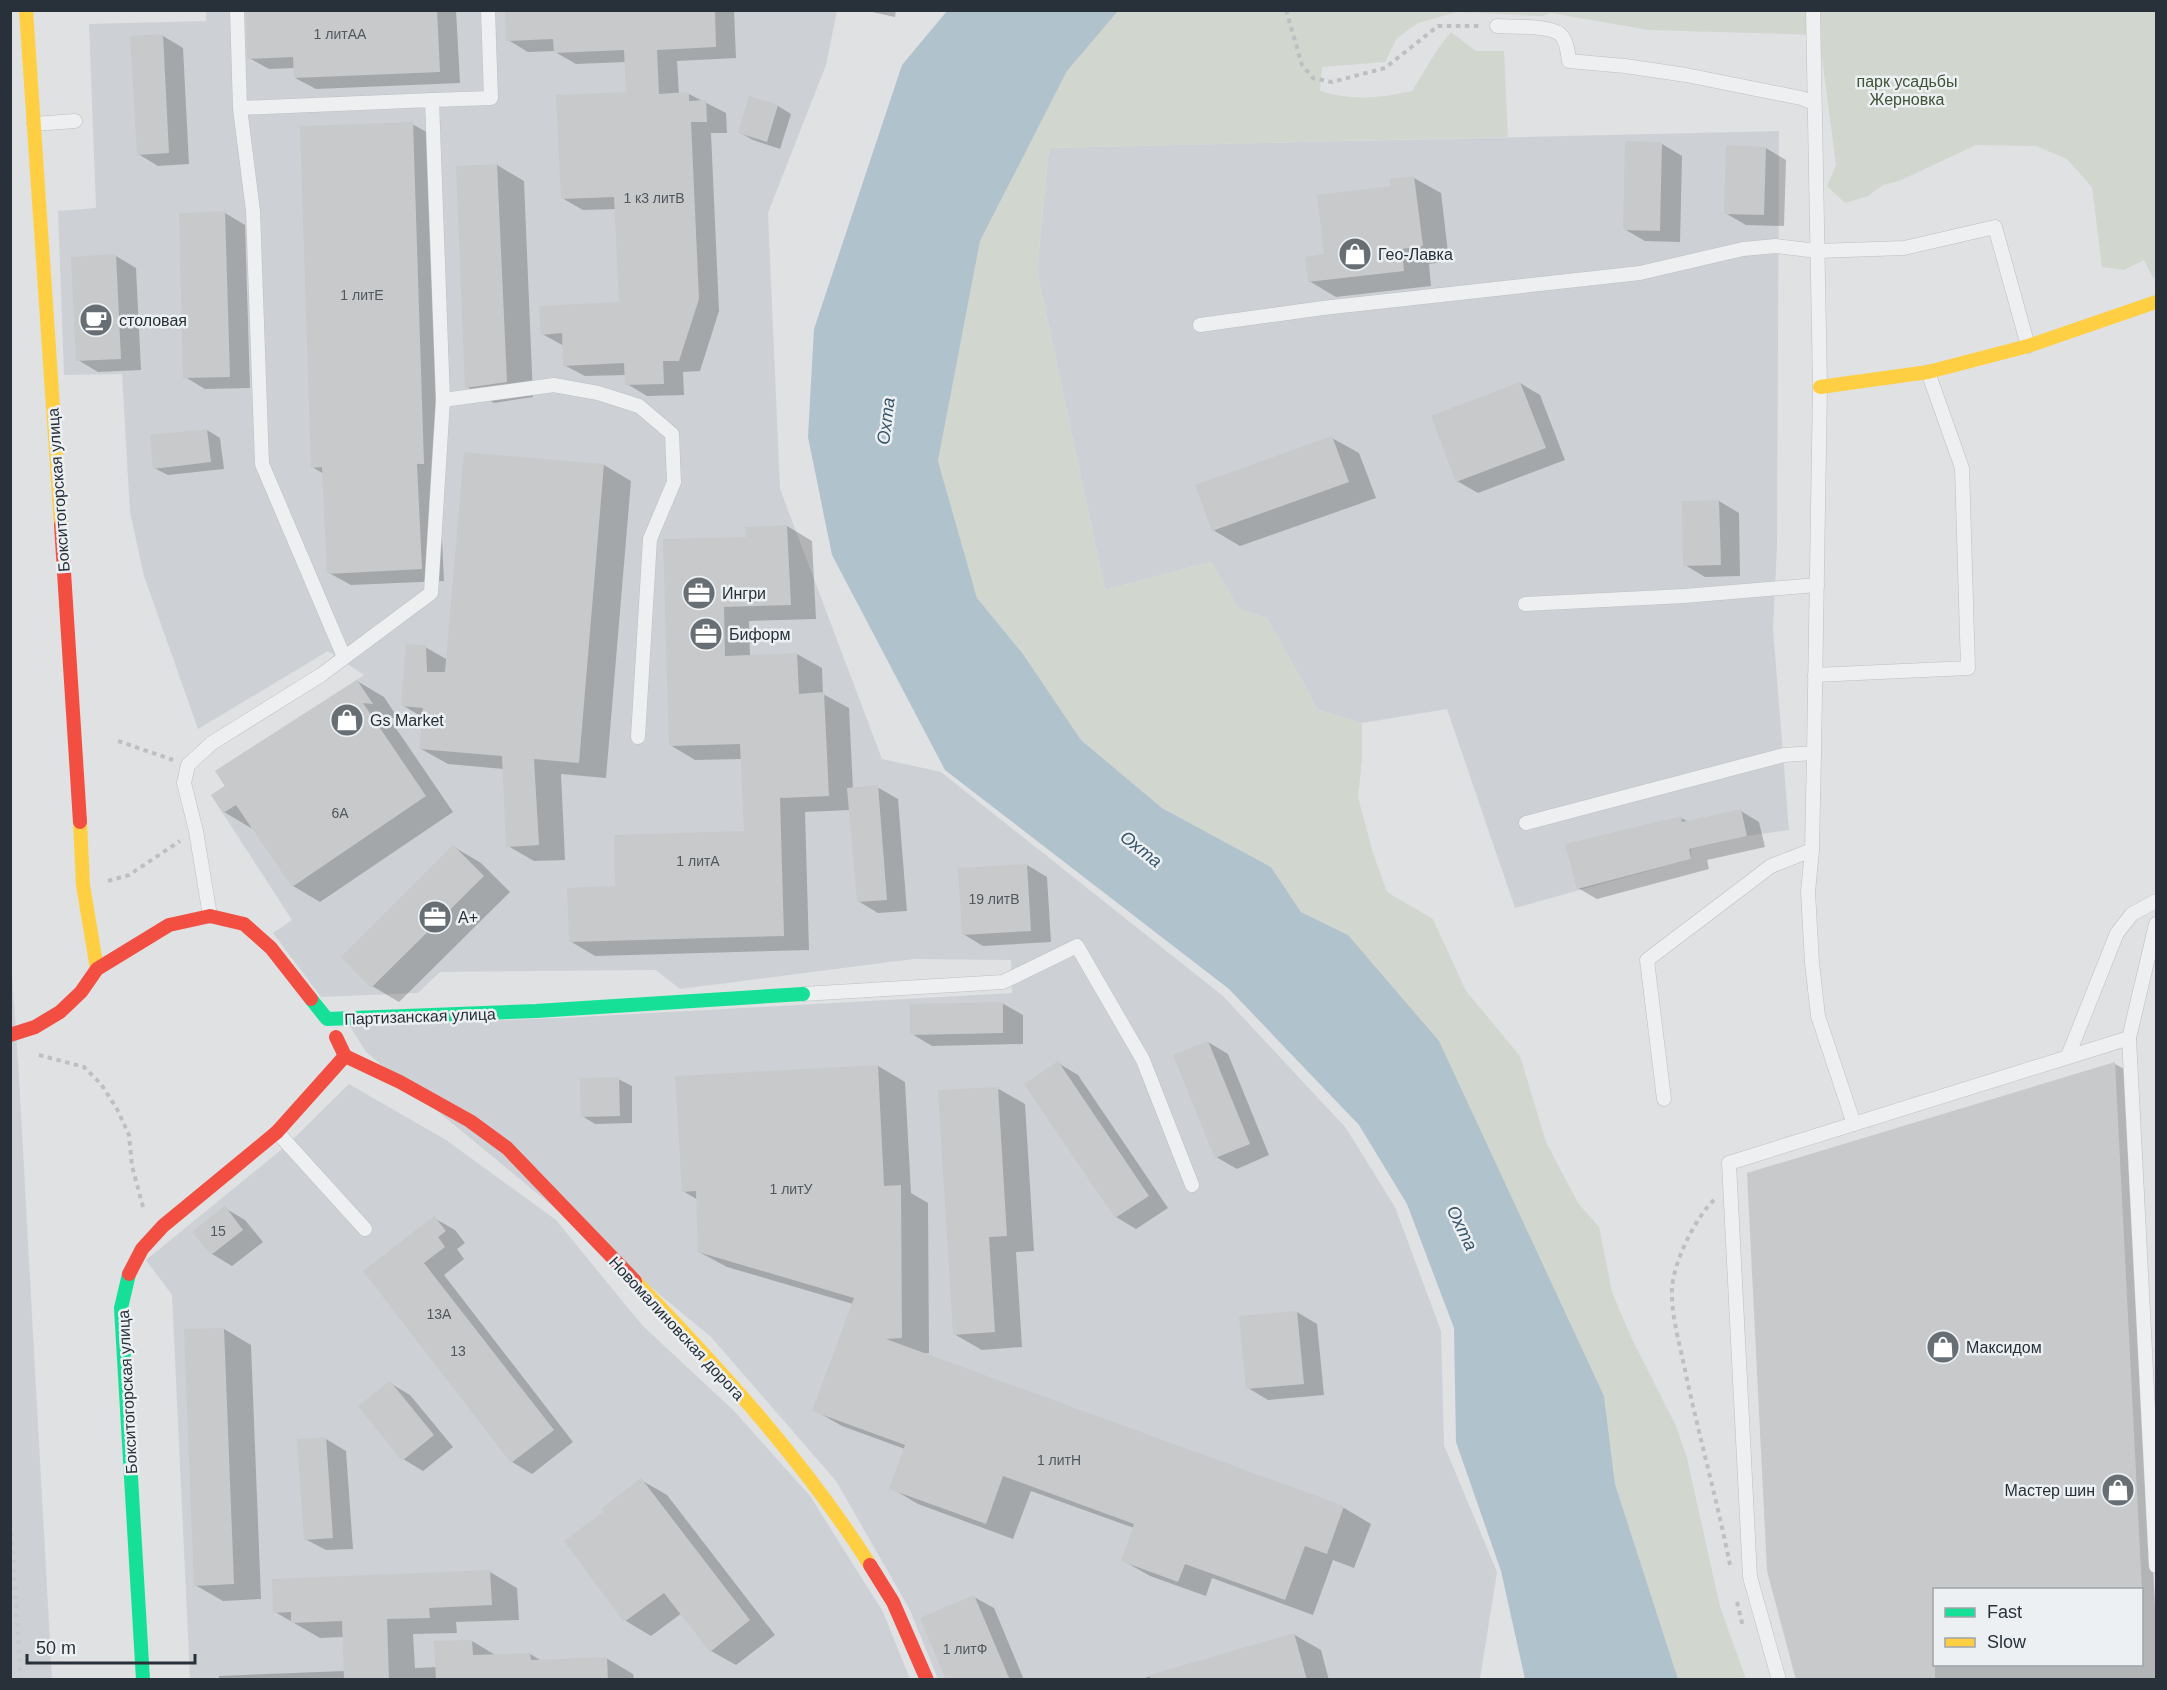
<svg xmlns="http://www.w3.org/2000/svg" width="2167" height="1690" viewBox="0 0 2167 1690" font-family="Arial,sans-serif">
<rect width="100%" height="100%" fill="#dfe1e3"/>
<g fill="#cdd1d5">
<polygon points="206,10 837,11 826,65 768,213 780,489 882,759 941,772 1223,996 1346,1128 1395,1207 1441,1331 1444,1445 1497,1572 1480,1679 938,1679 910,1610 836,1481 711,1337 366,1052 350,1026 562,1018 1012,993 1011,960 913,959 680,989 656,970 440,972 418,993 321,997 273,933 292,920 211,795 225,786 215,771 364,675 328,651 198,729 144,576 130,512 122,374 64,375 58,211 96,208 89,24 206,21"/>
<polygon points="1779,131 1777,546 1773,629 1789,830 1747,836 1691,849 1691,859 1515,908 1447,709 1362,723 1318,710 1267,618 1239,609 1211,562 1105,590 1037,271 1049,148"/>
<polygon points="10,944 19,1078 52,1679 11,1679"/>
<polygon points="349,1084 446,1140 556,1220 642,1325 734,1411 810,1496 883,1612 910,1679 190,1679 172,1295 146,1260 287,1145"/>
</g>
<path fill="#d1d7cf" d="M1118,11H2156V277L2153,278L2144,260L2124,270L2102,267L2092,187L2067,159L2036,146L1976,145L1899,181L1883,185L1868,196L1845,203L1827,186L1836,165L1819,35L1649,30L1551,13L1542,16L1457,12L1418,23L1397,38L1385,62L1322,67L1320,91C1352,101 1380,98 1412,91L1437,50L1451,32L1476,51H1504L1508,137L1049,148L1037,271L1105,590L1211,562L1239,609L1267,618L1318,710L1362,723V760L1358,797L1373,853L1387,892L1433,919L1466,991L1520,1056L1546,1142L1578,1203L1599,1227L1612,1292L1632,1339L1676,1426L1687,1458L1720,1607L1746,1679H1678L1615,1484L1604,1396L1348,935L1301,912L1271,867L1162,808L1081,740L1023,654L977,598L938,461L980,241L1067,71Z"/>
<polygon fill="#b0c2cb" points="947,11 1118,11 1067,71 980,241 938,461 977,598 1023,654 1081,740 1162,808 1271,867 1301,912 1348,935 1439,1041 1604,1396 1615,1484 1678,1679 1525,1679 1501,1571 1456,1442 1454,1328 1407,1204 1359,1125 1229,989 945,770 832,555 808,437 814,329 902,65"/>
<g fill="#0003" fill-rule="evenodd">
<polygon points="248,10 456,10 460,83 316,89 295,78 295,68 269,69 249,58"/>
<polygon points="507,10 734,10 736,58 677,61 679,94 689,94 726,113 727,133 711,133 719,311 700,371 683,372 684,395 647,396 627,384 626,375 585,376 564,365 564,346 542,334 620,304 616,209 583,210 562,198 628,93 626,62 576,64 555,52 555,51 528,52 508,40"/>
<polygon points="863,10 896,10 895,17"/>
<polygon points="163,36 183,48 189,164 158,166 138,154"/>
<polygon points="750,98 778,106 791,114 780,149 753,140 740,133"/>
<polygon points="412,124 434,136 445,476 439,476 444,581 351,585 329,573 324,474 312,467"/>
<polygon points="1662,144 1682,156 1680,242 1645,241 1624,229"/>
<polygon points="1766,148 1786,160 1784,226 1746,225 1725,213"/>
<polygon points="497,165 524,181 533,397 494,403 467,387"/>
<polygon points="1414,178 1441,193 1449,261 1429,264 1431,286 1336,297 1309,281 1326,256 1393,187"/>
<polygon points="225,213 245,225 250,388 205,389 185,377"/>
<polygon points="116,256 136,268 141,370 98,372 78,360"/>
<polygon points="1520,383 1540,395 1565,460 1478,493 1457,481"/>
<polygon points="207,430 220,438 224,469 168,475 154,468"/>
<polygon points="1332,438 1359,453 1376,498 1240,546 1213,530"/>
<polygon points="604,465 631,481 606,778 561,774 565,860 534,861 508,846 504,769 448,764 421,749 424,718 402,705 425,647 448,660"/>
<polygon points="1719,501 1739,513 1740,576 1705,577 1685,565"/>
<polygon points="787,526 812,541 816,619 749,621 750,656 797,654 822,668 823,694 849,708 853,789 877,787 898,799 907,911 878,913 858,901 850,810 805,812 809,950 595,956 570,941 617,888 745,833 742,759 695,760 670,745 747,538 747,528"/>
<polygon points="357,681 384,697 398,718 389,718 453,812 320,902 293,886 253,827 251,828 224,812 227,786"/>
<polygon points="1741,811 1759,822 1765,847 1707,860 1709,869 1597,899 1578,888 1681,818 1689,822"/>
<polygon points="454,847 481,863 510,892 399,1002 372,986"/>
<polygon points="1027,865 1047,877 1051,942 983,946 963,934"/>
<polygon points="1002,1003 1023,1015 1023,1044 932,1046 912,1034"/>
<polygon points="1208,1042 1228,1054 1269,1155 1237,1169 1216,1157"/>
<polygon points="1058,1063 1078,1075 1168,1208 1136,1229 1116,1217"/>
<path d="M2115,1064L2128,1071L2156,1625V1680H1797ZM1934,1590H2142V1664H1934Z"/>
<polygon points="878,1066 905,1082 911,1193 928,1203 929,1353 921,1354 1344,1508 1371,1524 1354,1568 1333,1560 1313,1615 1212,1578 1206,1596 1150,1576 1122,1560 1134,1528 1031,1491 1013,1539 918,1504 891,1488 905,1449 842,1426 814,1410 853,1304 727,1267 699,1252 698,1200 683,1191"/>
<polygon points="618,1079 632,1086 632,1123 595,1124 582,1116"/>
<polygon points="997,1088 1025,1104 1034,1251 1016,1252 1022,1347 982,1350 954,1334"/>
<polygon points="225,1208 245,1220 263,1242 232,1266 212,1254"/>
<polygon points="434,1218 455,1230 465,1243 457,1249 464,1259 444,1275 573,1442 532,1474 512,1462 365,1272"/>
<polygon points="1297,1312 1317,1324 1324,1395 1268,1400 1248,1388"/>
<polygon points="224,1329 251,1345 261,1599 223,1601 195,1585"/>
<polygon points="390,1383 410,1395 453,1447 423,1471 403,1459"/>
<polygon points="326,1439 346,1451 353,1549 326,1550 305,1539"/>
<polygon points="641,1480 667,1495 775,1635 736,1665 711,1651 682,1613 651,1636 626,1621 566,1541 605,1512"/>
<polygon points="490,1572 517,1588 519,1620 456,1622 457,1633 413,1634 415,1668 437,1667 472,1641 497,1656 530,1654 542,1661 606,1658 633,1674 634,1680 219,1680 219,1676 345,1671 344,1637 320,1638 275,1612 273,1580"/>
<polygon points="974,1597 994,1608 1024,1680 948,1680"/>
<polygon points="1293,1634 1321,1650 1329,1680 1138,1680"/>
</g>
<g fill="#c7c9cb">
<polygon points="246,10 437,10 440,72 294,78 293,57 247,59"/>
<polygon points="505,10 715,10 716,47 657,50 659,94 689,92 689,101 706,100 707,122 691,122 699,299 679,361 663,361 664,384 625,385 624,363 563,366 562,333 541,335 539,306 619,302 614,197 561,199 556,95 626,92 624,50 554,53 553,39 506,41"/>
<polygon points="163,34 169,153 137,155 130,36"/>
<polygon points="749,96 778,105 767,142 738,133"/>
<polygon points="413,122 424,464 417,464 422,569 327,574 322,467 311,468 300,126"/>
<polygon points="1625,141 1662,142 1660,231 1623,230"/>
<polygon points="1726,145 1766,147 1764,215 1724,214"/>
<polygon points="497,164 507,382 465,388 456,166"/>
<polygon points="1414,176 1423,246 1402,249 1404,271 1308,282 1305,257 1324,254 1317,195 1391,186 1390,179"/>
<polygon points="225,211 230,377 183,378 179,213"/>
<polygon points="116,254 121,359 76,361 71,257"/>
<polygon points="1520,382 1546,448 1456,482 1431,416"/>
<polygon points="207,429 211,462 153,469 150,435"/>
<polygon points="1332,436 1349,482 1212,531 1195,485"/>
<polygon points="464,452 604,464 579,763 534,759 539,845 506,847 502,756 419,749 423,708 401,706 406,644 426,645 427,672 445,672"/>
<polygon points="1719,500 1721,565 1683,566 1682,501"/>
<polygon points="787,525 791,605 724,607 725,656 797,653 799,694 824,692 829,796 780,798 784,936 569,942 567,888 615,886 614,835 744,831 740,744 669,746 663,539 746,537 745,527"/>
<polygon points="357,680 373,704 363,703 426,796 292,887 236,805 223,813 211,795 225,786 215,771"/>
<polygon points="878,785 887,900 857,902 847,788"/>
<polygon points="1741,809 1747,836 1689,849 1691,859 1577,889 1565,844 1681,816 1682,822"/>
<polygon points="453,845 484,876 371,988 341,957"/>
<polygon points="1027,864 1031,931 962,935 958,868"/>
<polygon points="1003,1002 1003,1033 910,1035 910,1004"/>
<polygon points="1208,1041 1250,1144 1215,1158 1173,1055"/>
<polygon points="1058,1061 1149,1196 1115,1218 1024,1084"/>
<polygon points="2115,1062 2142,1590 1935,1590 1935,1680 1796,1680 1767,1571 1747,1173"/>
<polygon points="878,1065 884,1186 901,1185 902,1338 886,1339 1344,1506 1327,1554 1305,1546 1285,1600 1185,1564 1178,1582 1121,1561 1134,1524 1003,1476 986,1524 889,1489 905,1445 812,1411 854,1298 698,1252 696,1191 682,1192 675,1076"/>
<polygon points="619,1077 620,1116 581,1117 580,1078"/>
<polygon points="998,1087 1007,1236 989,1237 995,1332 953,1335 938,1090"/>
<polygon points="225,1206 243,1230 211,1255 192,1232"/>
<polygon points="434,1216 446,1231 438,1237 445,1247 424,1263 554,1430 511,1463 363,1271"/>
<polygon points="1297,1311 1304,1384 1246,1389 1239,1316"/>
<polygon points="224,1328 234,1584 194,1586 184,1329"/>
<polygon points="390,1381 434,1435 402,1461 358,1406"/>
<polygon points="326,1437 333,1538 304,1540 297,1439"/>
<polygon points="641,1478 750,1620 710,1652 664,1593 624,1622 564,1541 603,1512 601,1509"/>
<polygon points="490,1570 492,1605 429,1608 430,1618 387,1619 389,1680 344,1680 342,1621 291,1623 291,1612 273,1613 272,1579"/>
<polygon points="974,1595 1010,1680 946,1680 920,1618"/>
<polygon points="1294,1633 1307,1680 1150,1680 1150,1675"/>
<polygon points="472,1640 473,1655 530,1653 531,1660 607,1657 608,1680 436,1680 434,1641"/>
</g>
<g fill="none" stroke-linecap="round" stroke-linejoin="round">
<defs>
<g id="lane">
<polyline points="237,10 240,108 253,211 262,464 344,657"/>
<polyline points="1813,10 1820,387 1814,753 1812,850 1808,892 1812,963 1818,1016 1854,1124"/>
<path d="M1497,26C1512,27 1548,25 1560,34C1567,41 1568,52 1569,61L1625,66L1686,75L1801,98L1814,103"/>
<polyline points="432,100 491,98 488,10"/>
<polyline points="34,124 75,121"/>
<polyline points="1200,325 1323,308 1640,273 1743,249 1776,246 1817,251 1904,248 1995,227 2028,346"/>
<polyline points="443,400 554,385 598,393 639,406 672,434 674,482 650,539 638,737"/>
<polyline points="1525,604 1684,596 1817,585"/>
<polyline points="1815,675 1968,668 1962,468 1928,372"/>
<polyline points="1526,823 1784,755 1814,753"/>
<polyline points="210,916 196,831 184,783 188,765 212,743 321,675 431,593 443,400 432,100 240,108"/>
<polyline points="2156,924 2129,1038 2156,1566"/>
<polyline points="803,994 1003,982 1077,946 1143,1060 1192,1185"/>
<polyline points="2068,1056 2117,933 2132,914 2156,901"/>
<polyline points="1664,1099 1647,960 1771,866 1812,850"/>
<polyline points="277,1132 365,1229"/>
<polyline points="1779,1680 1750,1577 1729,1163 2129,1038"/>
</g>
</defs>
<use href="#lane" stroke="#bdbfc1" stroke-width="15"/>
<g stroke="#bdc0c2" stroke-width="4" stroke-dasharray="4.5 4.5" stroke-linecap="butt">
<polyline points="1286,10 1302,65 1313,78 1332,82 1385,68 1438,26 1481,26"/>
<polyline points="118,741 173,760"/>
<polyline points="108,881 129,875 180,841"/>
<polyline points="39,1055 84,1067 101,1084 117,1109 129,1135 132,1166 143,1207"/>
<path d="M1714,1200C1695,1218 1673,1263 1672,1289C1671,1316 1680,1345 1685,1370C1699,1436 1717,1500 1730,1565"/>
<polyline points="1737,1602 1743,1627"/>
</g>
<use href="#lane" stroke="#eeeff0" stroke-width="14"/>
<g stroke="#16e098" stroke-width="14">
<polyline points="311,999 327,1019 536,1011 803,994"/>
<polyline points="129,1274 121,1308 143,1680"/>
</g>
<g stroke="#ffcf43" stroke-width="14">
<polyline points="26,10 61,525"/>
<polyline points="1820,387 1928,372 2028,346 2156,302"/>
<polyline points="80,822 83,885 97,969"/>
<path d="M635,1281C720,1369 804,1461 870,1565"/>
</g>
<g stroke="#f24e42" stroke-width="14">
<polyline points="61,525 80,822"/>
<polyline points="10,1035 35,1027 60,1012 81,992 97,969 169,925 210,916 244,924 271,948 311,999"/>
<polyline points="345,1056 400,1082 470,1121 507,1148 635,1281"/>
<polyline points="129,1274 142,1249 163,1226 277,1132 345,1056 336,1037"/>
<polyline points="870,1565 893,1602 927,1680"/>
</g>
<polyline stroke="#c7c9ca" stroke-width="4.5" stroke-dasharray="3 6" stroke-linecap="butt" points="10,1515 21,1680"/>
</g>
<defs>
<symbol id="shop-disc" viewBox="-11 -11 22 22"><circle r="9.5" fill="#686f74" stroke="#ecf0f3"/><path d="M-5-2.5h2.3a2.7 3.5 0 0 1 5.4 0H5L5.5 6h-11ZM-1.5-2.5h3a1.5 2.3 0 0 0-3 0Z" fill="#fff"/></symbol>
<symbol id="cafe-disc" viewBox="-11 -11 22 22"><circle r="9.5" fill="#686f74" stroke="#ecf0f3"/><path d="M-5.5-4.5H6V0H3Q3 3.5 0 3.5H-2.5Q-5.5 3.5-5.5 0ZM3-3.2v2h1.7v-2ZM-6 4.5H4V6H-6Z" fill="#fff"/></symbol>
<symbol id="office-disc" viewBox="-11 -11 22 22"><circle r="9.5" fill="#686f74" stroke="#ecf0f3"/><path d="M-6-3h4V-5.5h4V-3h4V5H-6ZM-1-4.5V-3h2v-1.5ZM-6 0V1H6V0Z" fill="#fff"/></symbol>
</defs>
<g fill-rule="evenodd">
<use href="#shop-disc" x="1336" y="235" width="38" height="38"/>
<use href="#cafe-disc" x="77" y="301" width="38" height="38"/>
<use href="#office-disc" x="680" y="574" width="38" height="38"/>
<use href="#office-disc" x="687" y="615" width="38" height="38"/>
<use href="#shop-disc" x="328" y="701" width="38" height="38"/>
<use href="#office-disc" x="416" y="898" width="38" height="38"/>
<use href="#shop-disc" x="1924" y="1328" width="38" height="38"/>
<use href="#shop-disc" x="2099" y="1471" width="38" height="38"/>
</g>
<g text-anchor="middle" stroke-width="5" stroke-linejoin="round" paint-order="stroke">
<g font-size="14" fill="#50585e">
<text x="340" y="39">1 литАА</text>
<text x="654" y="203">1 к3 литВ</text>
<text x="362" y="300">1 литЕ</text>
<text x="340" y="818">6А</text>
<text x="698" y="866">1 литА</text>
<text x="994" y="904">19 литВ</text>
<text x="791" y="1194">1 литУ</text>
<text x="218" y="1236">15</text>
<text x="439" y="1319">13А</text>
<text x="458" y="1356">13</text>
<text x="1059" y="1465">1 литН</text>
<text x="965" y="1654">1 литФ</text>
</g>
<g font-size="16" fill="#415337" stroke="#ecf0f3">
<text x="1907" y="87">парк усадьбы<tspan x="1907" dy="18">Жерновка</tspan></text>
</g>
<g font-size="16" fill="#283139" stroke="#ecf0f3" text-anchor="start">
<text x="1378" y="260">Гео-Лавка</text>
<text x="119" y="326">столовая</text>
<text x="722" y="599">Ингри</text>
<text x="729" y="640">Биформ</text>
<text x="370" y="726">Gs Market</text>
<text x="458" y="923">А+</text>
<text x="1966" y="1353">Максидом</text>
<text x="2095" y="1496" text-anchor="end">Мастер шин</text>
</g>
<g font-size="16" fill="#283139" stroke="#ecf0f3">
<text transform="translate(58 490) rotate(-94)" y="6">Бокситогорская улица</text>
<text transform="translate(420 1016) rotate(-2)" y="6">Партизанская улица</text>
<text transform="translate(677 1328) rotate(47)" y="6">Новомалиновская дорога</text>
<text transform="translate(127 1392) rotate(-93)" y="6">Бокситогорская улица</text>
</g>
<g font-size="18" font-style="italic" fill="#385568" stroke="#ecf0f3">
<text transform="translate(886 421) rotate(-83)" y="6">Охта</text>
<text transform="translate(1141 849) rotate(38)" y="6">Охта</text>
<text transform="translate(1462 1228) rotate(64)" y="6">Охта</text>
</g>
</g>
<rect width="2167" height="1690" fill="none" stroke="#283139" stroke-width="24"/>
<rect x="1933" y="1588" width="210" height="78" fill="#ecf0f3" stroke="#9ea4a9" stroke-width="1.5"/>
<rect x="1945" y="1608" width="30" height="9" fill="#16e098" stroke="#9ea4a9" stroke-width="1.5"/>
<text x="1987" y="1618" font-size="18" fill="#283139">Fast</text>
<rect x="1945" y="1638" width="30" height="9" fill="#ffcf43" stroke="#9ea4a9" stroke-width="1.5"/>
<text x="1987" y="1648" font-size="18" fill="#283139">Slow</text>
<path d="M27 1654v9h168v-9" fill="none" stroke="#283139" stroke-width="3"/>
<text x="36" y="1654" font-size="18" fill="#283139" stroke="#ecf0f3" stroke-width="4.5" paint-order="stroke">50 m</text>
</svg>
